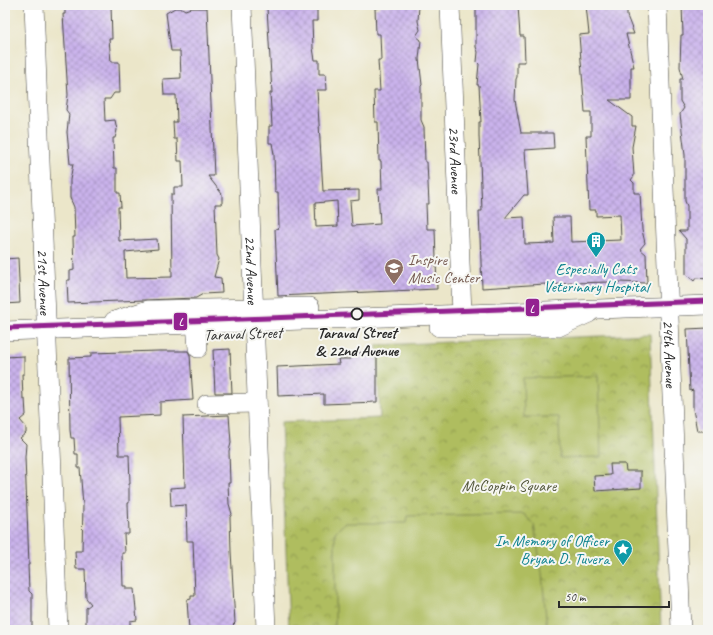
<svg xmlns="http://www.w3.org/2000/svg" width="713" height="635" viewBox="0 0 713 635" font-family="Caveat,sans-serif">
<defs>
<pattern id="park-crowns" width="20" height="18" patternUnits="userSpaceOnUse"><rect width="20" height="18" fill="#afbd5f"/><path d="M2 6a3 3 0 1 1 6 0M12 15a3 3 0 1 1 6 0" fill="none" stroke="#8f9a4f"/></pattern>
<pattern id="building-cross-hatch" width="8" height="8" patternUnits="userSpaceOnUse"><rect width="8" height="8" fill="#cab3ec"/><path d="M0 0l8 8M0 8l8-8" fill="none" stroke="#a492bf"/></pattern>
</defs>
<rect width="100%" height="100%" fill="#f6f6f2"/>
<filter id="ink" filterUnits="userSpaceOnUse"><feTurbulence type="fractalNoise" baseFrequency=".025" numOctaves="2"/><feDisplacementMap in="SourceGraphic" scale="8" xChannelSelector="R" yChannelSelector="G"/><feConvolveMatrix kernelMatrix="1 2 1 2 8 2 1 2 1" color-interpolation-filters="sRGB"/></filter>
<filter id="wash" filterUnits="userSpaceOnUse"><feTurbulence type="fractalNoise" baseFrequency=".012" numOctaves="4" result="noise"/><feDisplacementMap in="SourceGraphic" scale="16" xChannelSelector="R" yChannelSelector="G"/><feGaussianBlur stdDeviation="0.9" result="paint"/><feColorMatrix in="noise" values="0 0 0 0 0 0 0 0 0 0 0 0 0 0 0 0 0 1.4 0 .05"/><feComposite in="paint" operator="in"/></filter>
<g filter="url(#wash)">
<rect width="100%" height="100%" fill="#ebe6c9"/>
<polygon fill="url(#park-crowns)" stroke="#6d7445" points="650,334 661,630 289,630 281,422 380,418 377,345"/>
<g fill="#afbd5f" stroke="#6d7445">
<polygon points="598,376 601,457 560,458 559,417 524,417 523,378"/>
<polygon points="524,514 534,525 542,573 547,630 335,630 335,532 345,523 406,523 407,516"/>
</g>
<g id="blocks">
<g fill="url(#building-cross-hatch)" fill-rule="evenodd">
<polygon points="65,5 111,5 112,39 109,39 111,62 119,62 120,93 114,93 110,99 104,99 105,121 115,120 117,130 115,138 113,138 114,168 117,168 117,193 120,193 121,207 118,207 119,241 157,239 158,249 125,252 126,278 172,277 171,194 174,194 174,187 183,187 182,161 178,161 177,139 174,139 173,122 177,122 176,95 164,95 163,79 181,78 180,51 171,51 166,13 175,8 182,8 185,10 191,8 207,8 214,176 208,176 222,194 222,204 215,204 217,255 219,259 214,277 221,278 222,293 203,294 196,298 68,303 67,280 70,280 70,271 74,270 73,237 75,237 74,207 70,198 70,180 73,164 70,164 67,132 69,114 66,110 68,95 63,14 65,14"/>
<path d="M272,5H317V21H312L313,48L315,60H319V74H326L327,90H317L323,191L359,190V200L350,201L352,226L380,224L378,189H382L381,161H379L378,122H375L374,91H380L378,60H381L380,34H376L375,8H379V5H419L418,21L420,30L416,36L421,40L419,59L422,85L421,86V120L424,127L425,162H427L429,204H426L427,229H435L437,289L278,296L275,229L279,228L278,192H275L274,154L272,143H269V126H272L270,93H272L267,8H272ZM337,201L338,226L316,227L315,203Z"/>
<polygon points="476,5 518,5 520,36 524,36 525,62 517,62 517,77 516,79 515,100 521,133 553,133 554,148 525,150 528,195 524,195 505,218 524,217 525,244 554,243 553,217 570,217 571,242 621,240 620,215 596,216 596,210 589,210 586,136 591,136 591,112 585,112 579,35 589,34 586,5 627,5 627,16 634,34 626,34 634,67 631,67 631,100 609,100 632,117 632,126 636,126 632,147 634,176 631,180 634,183 634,193 640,193 642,230 645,243 640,249 646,254 647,283 619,282 616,286 611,282 572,283 551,285 548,287 545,284 482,288 479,211 482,211 479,136 479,122 481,122 479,85 477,85 479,64 477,62 478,52 476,47"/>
<polygon points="682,5 708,5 708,279 696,278 694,281 686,274 686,239 679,231 687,231 687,206 685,201 685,155 680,114 684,108 680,101 680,79 683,79 680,67 681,35 683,35"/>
<polygon points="18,258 20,303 5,304 5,259"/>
<polygon points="708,328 708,431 697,431 693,409 693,390 690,391 687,329"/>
<polygon points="230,349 232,393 215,393 213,350"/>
<polygon points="158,351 188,351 190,355 193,400 160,402 160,415 118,417 119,455 129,455 130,484 129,484 129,503 128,503 129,534 124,534 125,553 122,553 123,586 126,586 126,589 134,589 137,620 130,621 130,630 86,630 86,608 91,604 86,598 85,569 76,569 75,551 82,551 83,505 80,468 78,468 78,454 75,454 74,438 71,438 70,430 69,358 91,357 91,353"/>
<polygon points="377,352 377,402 324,404 324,394 278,396 277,367 339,364 338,359 351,359 351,353"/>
<polygon points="24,356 24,374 22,374 23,399 25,399 26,415 20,420 26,427 26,433 20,438 26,444 25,457 29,565 28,565 29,591 32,594 32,630 5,630 5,357"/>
<polygon points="229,415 231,443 229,451 230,483 228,483 229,504 232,514 230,517 231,551 235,623 233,625 234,630 189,630 187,600 191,599 191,596 195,596 193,541 187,541 186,505 171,506 170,488 185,487 183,417"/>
<polygon points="610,464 625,464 626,471 641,471 641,488 595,491 594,476 611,475"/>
</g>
</g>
</g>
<g filter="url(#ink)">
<use href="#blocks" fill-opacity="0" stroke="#484743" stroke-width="1"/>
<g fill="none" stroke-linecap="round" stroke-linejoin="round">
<defs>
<g id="minor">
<path id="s1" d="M34,5L58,630"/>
<path id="s2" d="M242,5L266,630"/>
<path id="s3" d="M450,5L462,314"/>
<path id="s4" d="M657,5L681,630"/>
<polyline points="114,321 148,310 310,307"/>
<polyline points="196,324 198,348"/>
<polyline points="439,327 558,327 589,313"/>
<polyline points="5,331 708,305"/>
<polyline points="207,404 257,403"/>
</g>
</defs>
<use href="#minor" stroke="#484743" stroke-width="20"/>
<use href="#minor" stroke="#fff" stroke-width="19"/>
<defs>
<polyline id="rail-1" points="5,328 708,301"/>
</defs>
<use href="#rail-1" stroke="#f6f6f2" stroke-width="8"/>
<use href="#rail-1" stroke="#932290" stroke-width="5"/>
</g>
</g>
<defs>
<symbol id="building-pin" viewBox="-11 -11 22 30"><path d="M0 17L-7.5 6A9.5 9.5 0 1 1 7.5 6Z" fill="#0f9aa8" stroke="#f6f6f2"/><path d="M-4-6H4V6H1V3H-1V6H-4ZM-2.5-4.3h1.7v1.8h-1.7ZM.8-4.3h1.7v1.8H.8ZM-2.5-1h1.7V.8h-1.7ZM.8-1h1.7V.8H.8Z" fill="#fff"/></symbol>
<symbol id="school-pin" viewBox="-11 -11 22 30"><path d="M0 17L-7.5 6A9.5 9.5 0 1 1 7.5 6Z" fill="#8d6e63" stroke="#f6f6f2"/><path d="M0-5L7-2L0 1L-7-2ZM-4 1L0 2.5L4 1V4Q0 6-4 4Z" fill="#fff"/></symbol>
<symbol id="sight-pin" viewBox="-11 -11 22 30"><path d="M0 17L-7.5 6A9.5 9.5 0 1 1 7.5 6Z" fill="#0f9aa8" stroke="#f6f6f2"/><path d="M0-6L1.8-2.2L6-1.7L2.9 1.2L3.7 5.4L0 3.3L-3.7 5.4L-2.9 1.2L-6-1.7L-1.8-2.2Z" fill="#fff"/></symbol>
</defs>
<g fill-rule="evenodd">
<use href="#building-pin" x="585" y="230" width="22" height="30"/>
<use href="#school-pin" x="383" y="257" width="22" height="30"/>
<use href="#sight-pin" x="612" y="538" width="22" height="30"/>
</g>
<circle fill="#f6f6f2" stroke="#2b2b2b" stroke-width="2" cx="357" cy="314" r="5.5"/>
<g text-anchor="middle" stroke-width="4" stroke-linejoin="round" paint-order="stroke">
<g font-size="16" fill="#2b2b2b" stroke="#f6f6f2">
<text dy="6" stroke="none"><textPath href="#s3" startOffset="155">23rd Avenue</textPath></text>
<text dy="6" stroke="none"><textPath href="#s2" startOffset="265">22nd Avenue</textPath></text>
<text dy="6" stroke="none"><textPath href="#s1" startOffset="277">21st Avenue</textPath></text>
<text transform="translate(243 333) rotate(-2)" y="6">Taraval Street</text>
<text dy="6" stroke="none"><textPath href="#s4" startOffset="349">24th Avenue</textPath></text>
</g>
<g font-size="16" fill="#785e54" stroke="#f6f6f2" text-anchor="start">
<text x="408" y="265">Inspire<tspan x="408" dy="18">Music Center</tspan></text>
</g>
<g font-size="16" fill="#0d838f" stroke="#f6f6f2">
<text x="596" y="274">Especially Cats<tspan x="596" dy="18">Veterinary Hospital</tspan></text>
<text x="609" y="546" text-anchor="end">In Memory of Officer<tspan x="609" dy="18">Bryan D. Tuvera</tspan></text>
</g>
<g font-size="16" font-weight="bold" fill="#2b2b2b" stroke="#f6f6f2">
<text x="357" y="338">Taraval Street<tspan x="357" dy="18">&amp; 22nd Avenue</tspan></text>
</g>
<g font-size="16" fill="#53573b" stroke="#f6f6f2">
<text x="509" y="491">McCoppin Square</text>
</g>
</g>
<g stroke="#f6f6f2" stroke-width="1.5">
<rect x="525" y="298" width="15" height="19" rx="4" fill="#932290"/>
<rect x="173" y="312" width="15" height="19" rx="4" fill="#932290"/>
</g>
<g font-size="11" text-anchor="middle" font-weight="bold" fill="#fff">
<text x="532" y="312">L</text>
<text x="181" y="325">L</text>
</g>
<rect width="713" height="635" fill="none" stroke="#f6f6f2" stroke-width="20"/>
<path d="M559 601v6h110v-6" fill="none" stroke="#2b2b2b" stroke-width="2"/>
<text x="565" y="601" font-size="12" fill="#2b2b2b" stroke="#f6f6f2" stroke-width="3" paint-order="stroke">50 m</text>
</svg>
